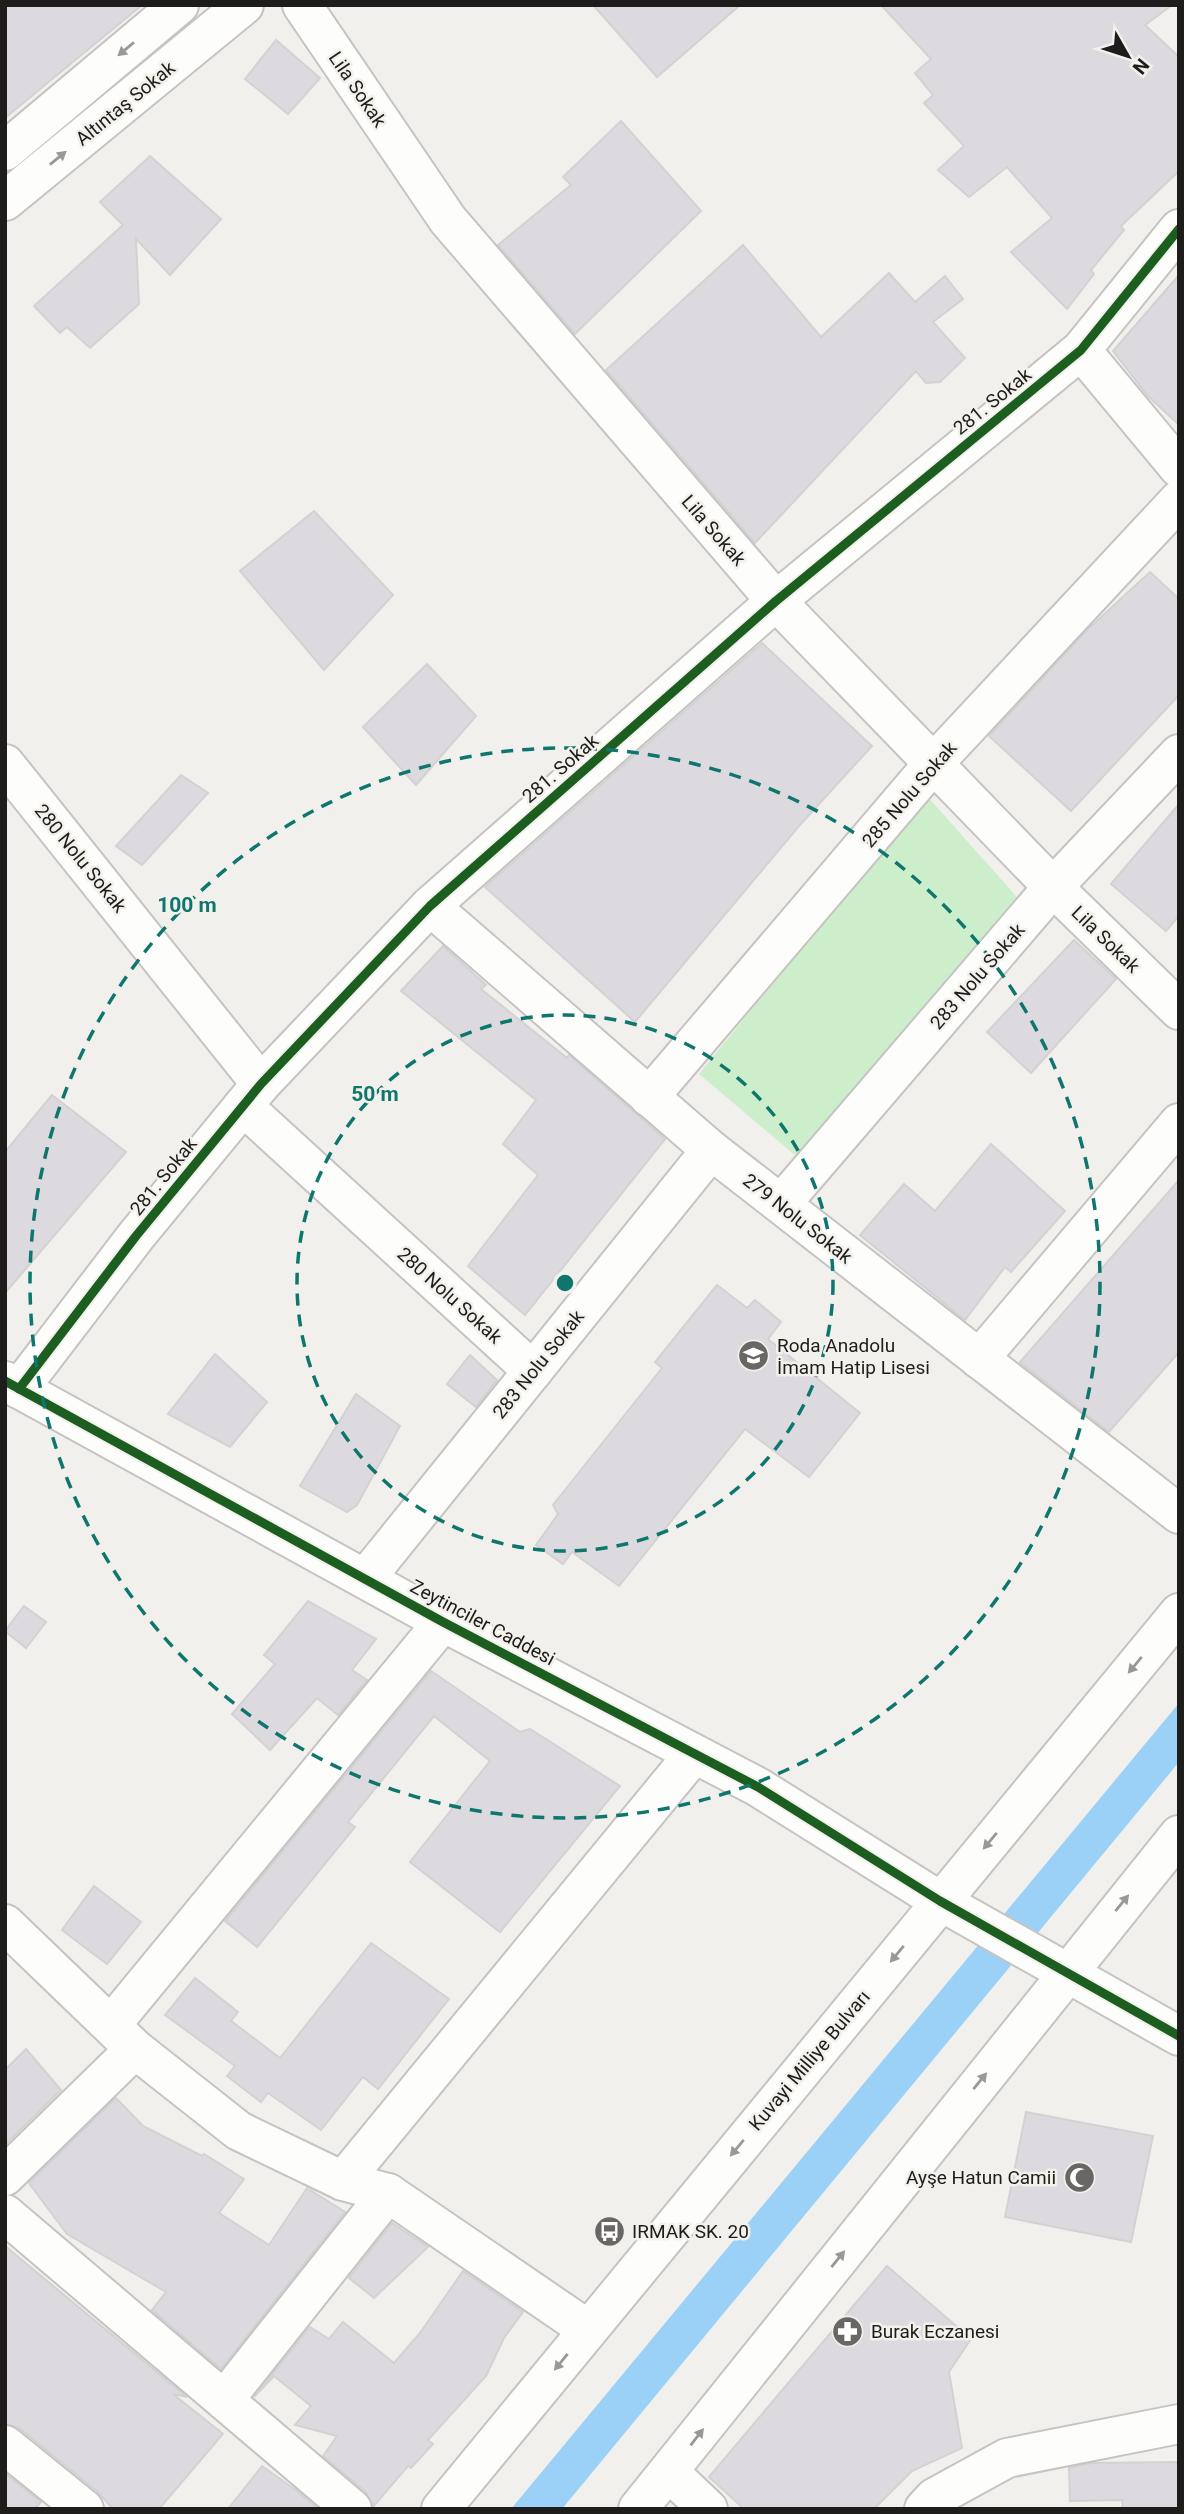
<svg xmlns="http://www.w3.org/2000/svg" width="1184" height="2514" viewBox="0 0 1184 2514" font-family="Roboto,sans-serif">
<rect width="100%" height="100%" fill="#f2f0ed"/>
<polygon fill="#cdeecb" points="926,795 1017,897 796,1156 699,1074"/>
<polygon fill="#9cd1f7" points="1179,1703 1179,1762 562,2509 511,2509"/>
<g fill="#dddadf" stroke="#d3d2d2" stroke-width="2">
<polygon points="5,5 142,5 5,118"/>
<polygon points="593,5 740,5 657,77"/>
<polygon points="881,5 1172,5 1145,25 1179,57 1179,171 1121,226 1124,230 1091,270 1094,274 1067,309 1011,252 1052,218 1007,167 969,197 938,170 964,146 924,103 933,95 915,73 931,59"/>
<polygon points="276,40 320,78 288,114 245,79"/>
<polygon points="621,121 701,211 575,334 498,245 571,185 563,177"/>
<polygon points="150,156 221,219 170,275 136,239 139,304 90,348 67,327 60,333 34,306 123,225 100,202"/>
<polygon points="743,245 821,337 889,273 915,302 945,276 963,299 933,322 965,358 940,382 926,383 916,371 755,543 606,370"/>
<polygon points="1179,275 1179,425 1148,396 1113,351"/>
<polygon points="314,511 393,595 324,670 240,571"/>
<polygon points="1150,572 1179,599 1179,695 1071,811 989,736 1087,630"/>
<polygon points="762,643 872,746 799,826 635,1022 485,887"/>
<polygon points="427,664 476,716 416,785 363,727"/>
<polygon points="181,775 208,793 142,865 116,846"/>
<polygon points="1179,804 1179,916 1166,931 1111,884"/>
<polygon points="1074,940 1116,979 1031,1073 987,1032"/>
<polygon points="443,946 486,985 481,989 567,1058 569,1055 665,1139 525,1315 468,1266 538,1175 503,1144 536,1100 401,991"/>
<polygon points="52,1095 126,1152 5,1293 5,1152"/>
<polygon points="991,1144 1065,1211 1011,1272 1005,1267 965,1320 860,1235 904,1184 935,1211"/>
<polygon points="1179,1180 1179,1352 1109,1432 1020,1362"/>
<polygon points="717,1285 747,1308 755,1300 781,1322 768,1339 860,1413 809,1477 745,1429 619,1586 572,1552 563,1564 536,1545 558,1514 553,1505 662,1368 655,1362"/>
<polygon points="215,1354 267,1402 230,1447 168,1414"/>
<polygon points="470,1355 497,1380 476,1407 447,1384"/>
<polygon points="356,1394 400,1426 357,1505 347,1512 300,1486"/>
<polygon points="308,1601 376,1639 352,1670 367,1680 338,1715 317,1698 270,1750 232,1714 275,1664 264,1655"/>
<polygon points="24,1606 46,1622 26,1648 5,1631"/>
<polygon points="431,1671 520,1732 530,1729 620,1786 500,1932 410,1862 490,1761 434,1716 348,1822 355,1827 257,1947 225,1921"/>
<polygon points="94,1886 141,1922 107,1964 62,1930"/>
<polygon points="371,1943 449,1999 378,2089 363,2077 321,2130 268,2093 261,2102 227,2076 235,2066 165,2015 195,1978 238,2012 231,2021 280,2058"/>
<polygon points="26,2049 61,2090 5,2145 5,2070"/>
<polygon points="116,2098 143,2126 202,2156 204,2154 244,2179 219,2213 269,2245 307,2188 345,2212 221,2369 152,2310 166,2292 67,2234 29,2183"/>
<polygon points="1026,2112 1153,2136 1131,2242 1005,2217"/>
<polygon points="392,2223 428,2247 374,2298 349,2278"/>
<polygon points="5,2246 187,2397 173,2394 223,2434 159,2509 113,2509 98,2492 19,2428 5,2424"/>
<polygon points="887,2266 971,2339 949,2372 962,2448 912,2471 874,2509 744,2509 709,2477"/>
<polygon points="463,2271 523,2312 504,2338 486,2376 428,2440 433,2444 411,2468 408,2466 373,2507 366,2492 323,2456 337,2436 295,2425 311,2406 274,2376 254,2397 310,2327 329,2339 343,2322 394,2363 420,2333"/>
<polygon points="1179,2462 1179,2508 1123,2509 1122,2500 1070,2501 1069,2468 1092,2463"/>
<polygon points="262,2466 297,2491 318,2509 228,2509"/>
<polygon points="5,2473 41,2502 35,2509 5,2509"/>
</g>
<g fill="none" stroke-linecap="round" stroke-linejoin="round">
<defs>
<g id="street">
<polyline points="302,5 448,220 776,601 1053,887 1179,1010"/>
<polyline points="5,151 179,5"/>
<polyline points="5,201 244,5"/>
<polyline points="1081,350 1179,468"/>
<polyline points="5,764 261,1084"/>
<polyline points="430,906 711,1150 1179,1514"/>
<polyline points="649,1097 933,764 1179,500"/>
<polyline points="243,1106 533,1371"/>
<polyline points="781,1204 1053,887 1179,754"/>
<polyline points="979,1359 1179,1123"/>
<polyline points="5,1381 443,1622 758,1787 940,1901 1179,2036"/>
<polyline points="19,1389 136,1236 261,1084 430,906 776,601 1081,350 1179,229"/>
<polyline points="365,1579 711,1150"/>
<polyline points="5,1924 135,2049 239,2131 343,2181 388,2193 587,2329"/>
<polyline points="111,2025 443,1622"/>
<polyline points="5,2176 135,2049"/>
<polyline points="343,2181 694,1754"/>
<polyline points="5,2214 352,2509"/>
<polyline points="224,2400 388,2193"/>
<polyline points="5,2445 84,2509"/>
<polyline points="669,2472 708,2509"/>
<polyline points="924,2509 934,2498 1007,2458 1179,2424"/>
</g>
<g id="secondary">
<polyline points="441,2509 1179,1613"/>
<polyline points="638,2509 1179,1835"/>
</g>
</defs>
<use href="#street" stroke="#c5c4c2" stroke-width="42"/>
<use href="#secondary" stroke="#c5c4c2" stroke-width="42"/>
<use href="#street" stroke="#fdfdfc" stroke-width="38"/>
<use href="#secondary" stroke="#fdfdfc" stroke-width="38"/>
<defs>
<g id="cycleway">
<polyline points="5,1381 443,1622 758,1787 940,1901 1179,2036"/>
<polyline points="19,1389 136,1236 261,1084 430,906 776,601 1081,350 1179,229"/>
</g>
</defs>
<use href="#cycleway" stroke="#f3f1ec" stroke-width="13"/>
<use href="#cycleway" stroke="#1b5e20" stroke-width="9"/>
</g>
<defs><path id="oneway-solid" d="M-6-.8H1V-3.2L6.5 0L1 3.2V.8H-6Z" transform="scale(1.75)"/></defs>
<g fill="#999897">
<use href="#oneway-solid" transform="translate(126 49) rotate(140)"/>
<use href="#oneway-solid" transform="translate(58 158) rotate(-39)"/>
<use href="#oneway-solid" transform="translate(1135 1665) rotate(130)"/>
<use href="#oneway-solid" transform="translate(990 1841) rotate(130)"/>
<use href="#oneway-solid" transform="translate(1122 1903) rotate(-51)"/>
<use href="#oneway-solid" transform="translate(897 1954) rotate(130)"/>
<use href="#oneway-solid" transform="translate(980 2081) rotate(-51)"/>
<use href="#oneway-solid" transform="translate(737 2148) rotate(130)"/>
<use href="#oneway-solid" transform="translate(838 2259) rotate(-51)"/>
<use href="#oneway-solid" transform="translate(561 2362) rotate(129)"/>
<use href="#oneway-solid" transform="translate(697 2437) rotate(-52)"/>
</g>
<g fill="none" stroke="#0f766e" stroke-width="3.5" stroke-dasharray="12 9">
<circle cx="565" cy="1283" r="268"/>
<circle cx="565" cy="1283" r="535"/>
</g>
<defs>
<symbol id="school-disc" viewBox="-11 -11 22 22"><circle r="9.5" fill="#686764" stroke="#f3f1ec"/><path d="M0-5L7-2L0 1L-7-2ZM-4 1L0 2.5L4 1V4Q0 6-4 4Z" fill="#fff"/></symbol>
<symbol id="mosque-disc" viewBox="-11 -11 22 22"><circle r="9.5" fill="#686764" stroke="#f3f1ec"/><path d="M3.5-4.9A6 6 0 1 0 3.5 4.9A5 5 0 1 1 3.5-4.9Z" fill="#fff"/></symbol>
<symbol id="bus-disc" viewBox="-11 -11 22 22"><circle r="9.5" fill="#686764" stroke="#f3f1ec"/><path d="M-5-6H5V4H4V6H2V4H-2V6H-4V4H-5ZM-3.5-4V0h7V-4ZM-3.5 1.2v1.5H-2V1.2ZM2 1.2v1.5H3.5V1.2Z" fill="#fff"/></symbol>
<symbol id="pharmacy-disc" viewBox="-11 -11 22 22"><circle r="9.5" fill="#686764" stroke="#f3f1ec"/><path d="M-2-6h4v4h4v4h-4v4h-4v-4h-4v-4h4Z" fill="#fff"/></symbol>
</defs>
<g fill-rule="evenodd">
<use href="#school-disc" x="736" y="1338" width="35" height="35"/>
<use href="#mosque-disc" x="1062" y="2160" width="35" height="35"/>
<use href="#bus-disc" x="592" y="2214" width="35" height="35"/>
<use href="#pharmacy-disc" x="830" y="2314" width="35" height="35"/>
</g>
<g text-anchor="middle" stroke-width="5" stroke-linejoin="round" paint-order="stroke">
<g font-size="19" fill="#1e1d1b" stroke="#f3f1ec">
<text transform="translate(358 89) rotate(56)" y="7">Lila Sokak</text>
<text transform="translate(125 103) rotate(-39)" y="7">Altıntaş Sokak</text>
<text transform="translate(992 401) rotate(-39)" y="7">281. Sokak</text>
<text transform="translate(714 530) rotate(49)" y="7">Lila Sokak</text>
<text transform="translate(560 768) rotate(-41)" y="7">281. Sokak</text>
<text transform="translate(909 794) rotate(-49)" y="7">285 Nolu Sokak</text>
<text transform="translate(81 858) rotate(51)" y="7">280 Nolu Sokak</text>
<text transform="translate(1106 939) rotate(44)" y="7">Lila Sokak</text>
<text transform="translate(977 976) rotate(-49)" y="7">283 Nolu Sokak</text>
<text transform="translate(163 1176) rotate(-51)" y="7">281. Sokak</text>
<text transform="translate(798 1218) rotate(38)" y="7">279 Nolu Sokak</text>
<text transform="translate(450 1295) rotate(42)" y="7">280 Nolu Sokak</text>
<text transform="translate(538 1364) rotate(-51)" y="7">283 Nolu Sokak</text>
<text transform="translate(483 1622) rotate(28)" y="7">Zeytinciler Caddesi</text>
<text transform="translate(809 2060) rotate(-50)" y="7">Kuvayi Milliye Bulvarı</text>
</g>
<g font-size="19" fill="#1e1d1b" stroke="#f3f1ec" text-anchor="start">
<text x="777" y="1352">Roda Anadolu<tspan x="777" dy="22">İmam Hatip Lisesi</tspan></text>
<text x="1056" y="2184" text-anchor="end">Ayşe Hatun Camii</text>
<text x="632" y="2238">IRMAK SK. 20</text>
<text x="871" y="2338">Burak Eczanesi</text>
</g>
</g>
<circle cx="565" cy="1283" r="10" fill="#0f766e" stroke="#f3f1ec" stroke-width="3.5"/>
<g font-size="21" text-anchor="middle" font-weight="bold" fill="#0f766e" stroke="#f3f1ec" stroke-width="5" stroke-linejoin="round" paint-order="stroke">
<text x="187" y="912">100 m</text>
<text x="375" y="1101">50 m</text>
</g>
<rect width="1184" height="2514" fill="none" stroke="#1e1d1b" stroke-width="14"/>
<g transform="translate(1128 56) rotate(129)" stroke="#f3f1ec" stroke-width="5" paint-order="stroke">
<path d="M0-5L12 26L0 18L-12 26Z" fill="#1e1d1b"/>
<text y="-10" font-size="19" font-weight="bold" text-anchor="middle" fill="#1e1d1b">N</text>
</g>
</svg>
